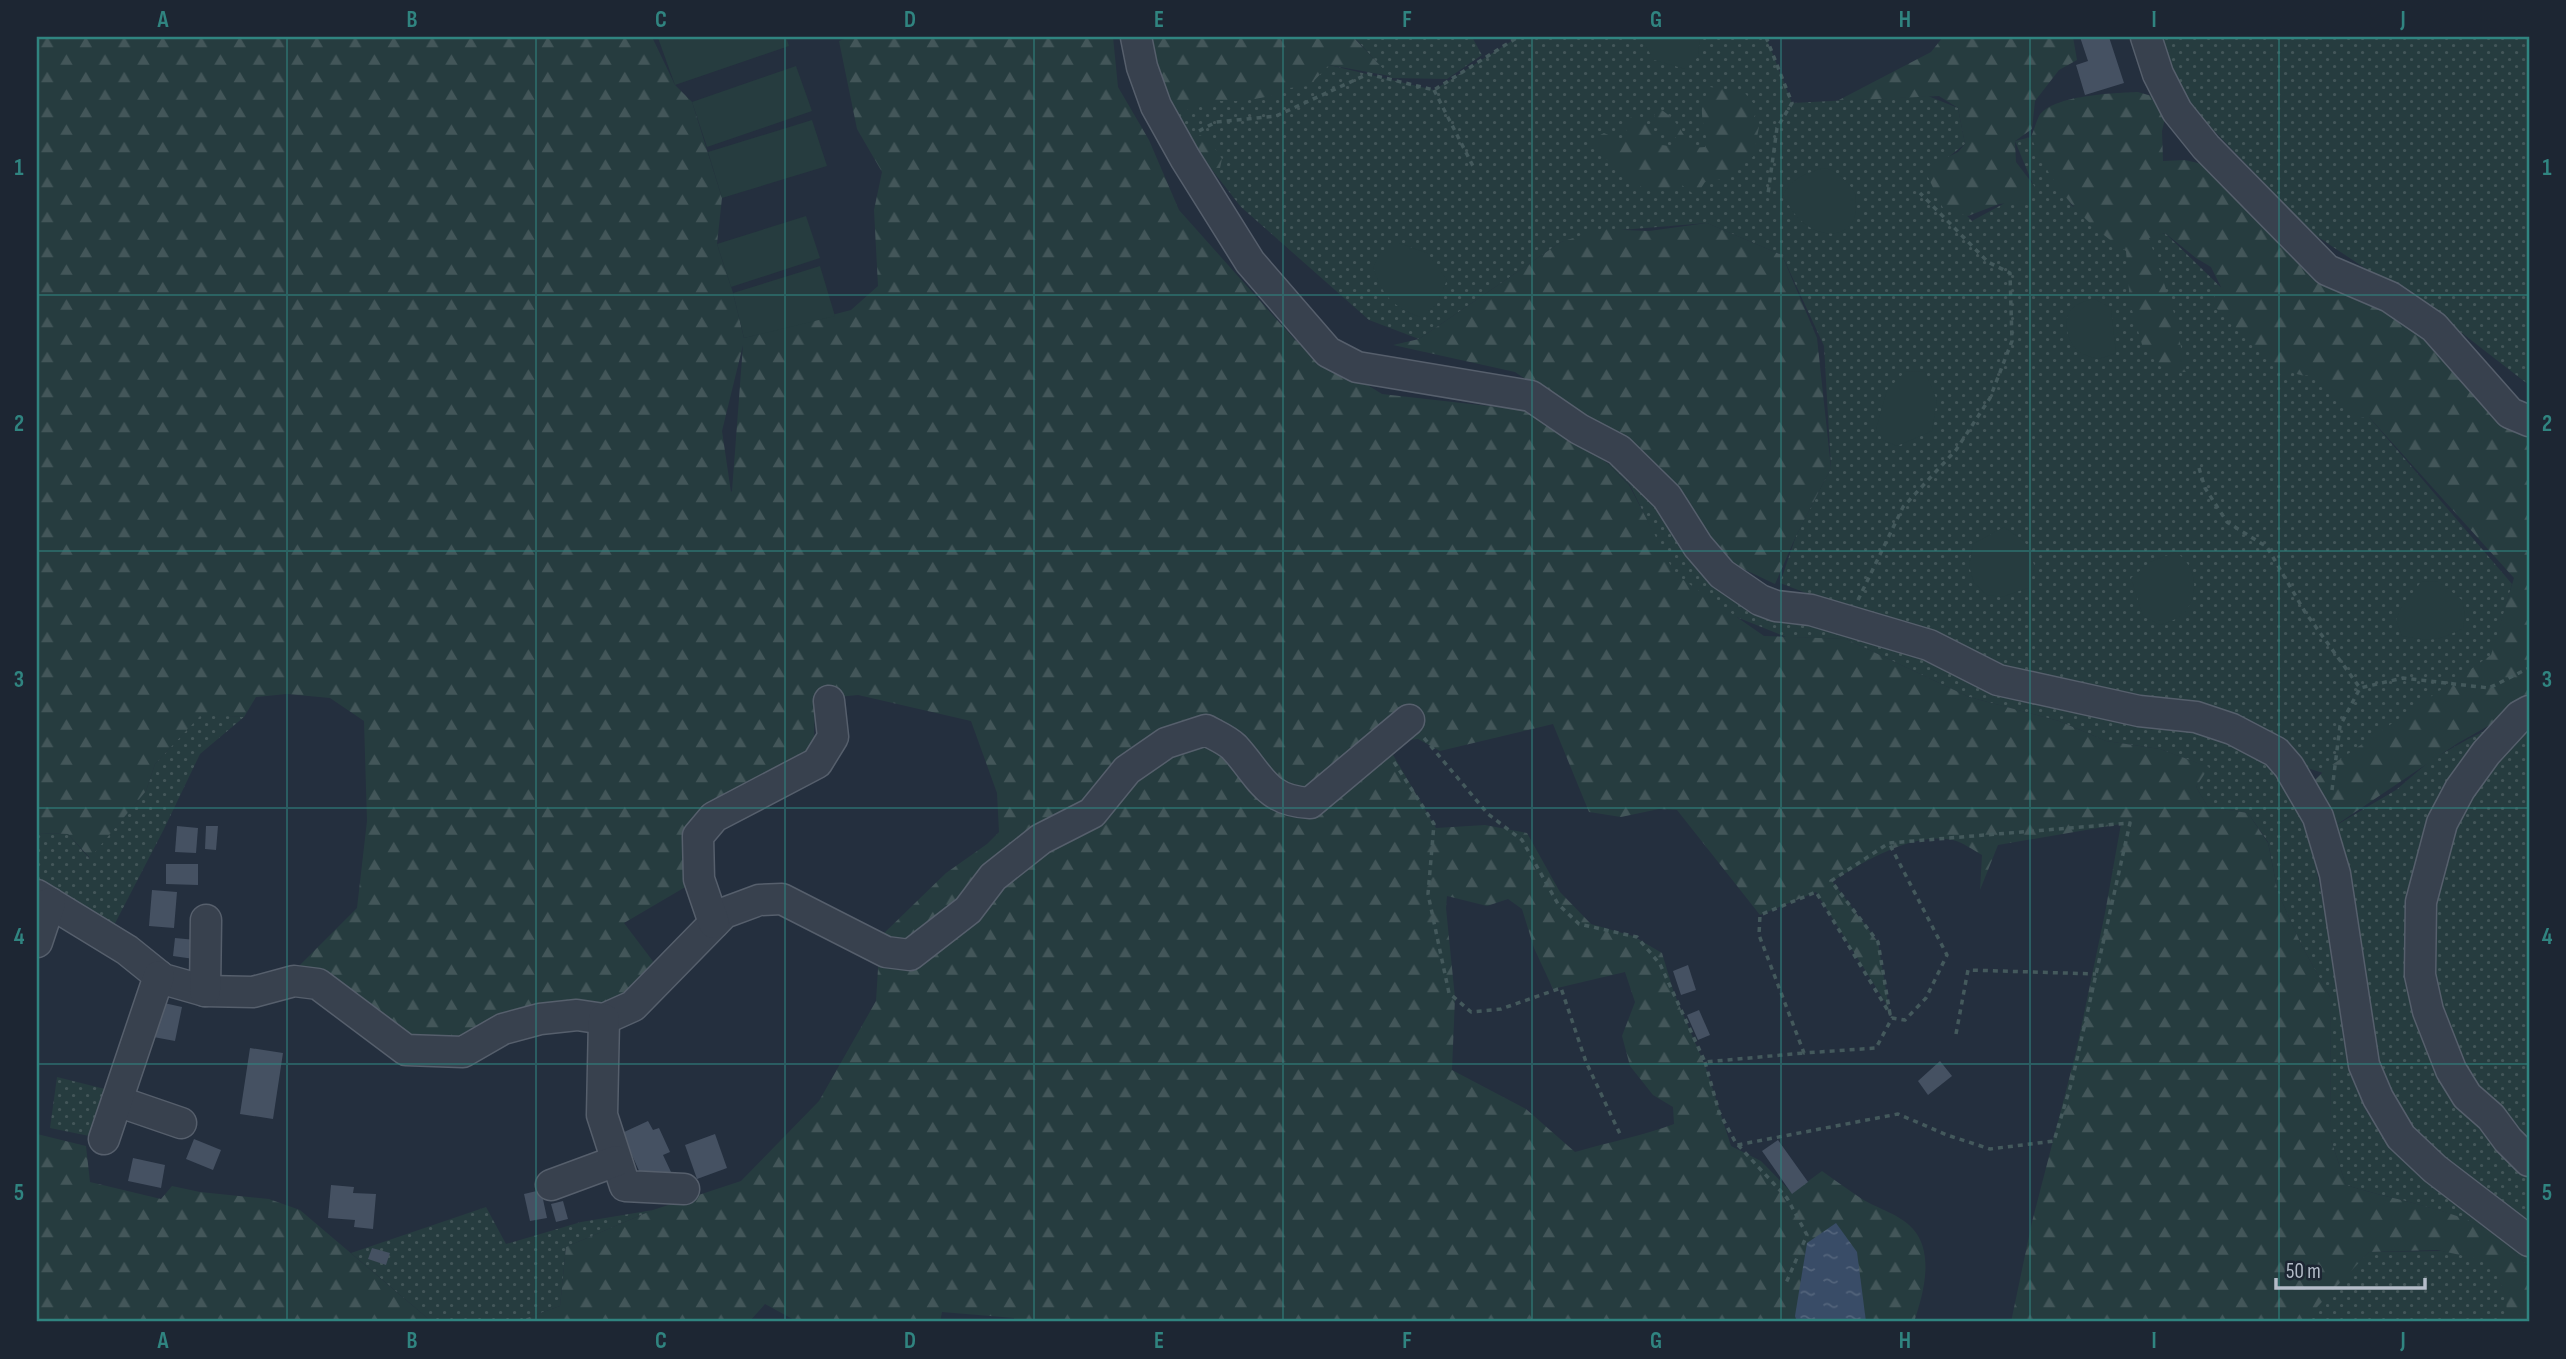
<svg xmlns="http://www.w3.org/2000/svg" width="2566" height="1359" viewBox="0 0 2566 1359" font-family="'Sofia Sans Condensed',sans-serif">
<defs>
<pattern id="grass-dots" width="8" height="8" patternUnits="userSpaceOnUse" patternTransform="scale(1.75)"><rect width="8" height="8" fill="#263c3f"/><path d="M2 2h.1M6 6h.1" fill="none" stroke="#435659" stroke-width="1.8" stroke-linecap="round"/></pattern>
<pattern id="forest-firs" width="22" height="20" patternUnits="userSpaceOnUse" patternTransform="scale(1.75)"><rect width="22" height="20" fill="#263c3f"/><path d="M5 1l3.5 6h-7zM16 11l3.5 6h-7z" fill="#435659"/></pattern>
<pattern id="water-ripples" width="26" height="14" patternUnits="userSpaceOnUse" patternTransform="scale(1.75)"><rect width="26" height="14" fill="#394c67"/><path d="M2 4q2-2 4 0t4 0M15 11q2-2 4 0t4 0" fill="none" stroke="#53647b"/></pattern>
</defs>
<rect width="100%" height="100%" fill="#242f3e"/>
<g fill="url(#grass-dots)">
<polygon points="1359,37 1472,37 1482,55 1447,79 1391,78 1355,38"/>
<path d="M1518,37H1766L1792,103L1928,96L1958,108L1965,144L1927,174L1972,221L2034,187L2015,141L2031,137L2072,206L2149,237L2165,233L2302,366L2369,417L2512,584L2491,658L2323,773L2254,751L2281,775L2311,842L2343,1006L2353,1079L2366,1111L2390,1147L2425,1180L2529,1252V1267C2517,1256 2504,1239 2490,1231C2446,1207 2393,1200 2346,1185L2331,1140L2330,997L2302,946L2278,893L2268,842L2248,813L2208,807L2196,787L2208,767L2160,749L2106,741L2059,721L1969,697L1846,639L1786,637L1734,616L1673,574L1630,485L1607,463L1649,480L1752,593L2055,693L2209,737L1993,665L1780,583L1796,536L1831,468L1824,346L1782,255L1707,223L1621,230L1561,242L1419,339L1369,320L1241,207L1169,115L1329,65L1434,90Z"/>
<polygon points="2159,37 2529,37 2529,385 2458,330 2312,233 2183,98"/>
<polygon points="2529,710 2529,1240 2385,1110 2323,833 2396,790 2431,760 2470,738"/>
<polygon points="201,714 244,717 200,754 164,829 110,933 37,894 37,833 68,834 89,858 146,791 155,764"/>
<polygon points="57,1077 113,1091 104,1139 50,1128"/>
<polygon points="486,1207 506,1244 581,1222 653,1210 566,1247 560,1306 516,1322 432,1322 351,1253"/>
<polygon points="2442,1251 2492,1261 2508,1302 2507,1322 2300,1322 2369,1252"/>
</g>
<g fill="url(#forest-firs)" fill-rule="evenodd">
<path d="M37,37H652L675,85L692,102L722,198L717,244L733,293L744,338L851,310L878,286L874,210L882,172L857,129L839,41L850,37H1113L1118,87L1149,140L1179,210L1295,340L1382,394L1524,410L1573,437L1607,463L1629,485L1675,574L1764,636L1846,639L1969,697L2059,721L2106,741L2160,749L2209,767L2196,787L2208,807L2248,813L2268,843L2278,893L2302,946L2330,997L2331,1140L2346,1185C2392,1200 2448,1207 2490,1231C2504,1239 2517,1256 2529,1267V1322H2507C2508,1297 2502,1282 2488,1261L2437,1250L2369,1252L2303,1322H2011L2032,1222L2076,1052L2105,913L2121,824L1998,845L1980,890L1982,855C1973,850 1962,842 1953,840C1913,831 1864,862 1832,881L1878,942L1889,1008L1816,892L1760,915L1677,810L1659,809L1621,817L1589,812L1553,724L1440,751L1418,739L1386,743L1436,828L1485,825L1527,833L1560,892L1591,924L1633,936L1662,953L1674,993L1706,1068L1731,1146L1761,1161L1792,1193L1822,1171C1835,1180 1848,1190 1862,1199C1878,1209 1900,1214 1913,1229C1935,1254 1923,1295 1914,1322H1014V1318L942,1312L940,1322H798L765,1304L749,1322H516L560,1306L566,1247L653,1210L741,1181L819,1101L876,1001L880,937L946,873L987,844L999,832L997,793L971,721L858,695L816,699L814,731L817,763L698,836L699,879L624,923L655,964L633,1006L406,1050L289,976L357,908L367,821L364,721L330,698L287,694L256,697L244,717L201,715L155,764L146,791L90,858L68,834L37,833ZM743,345L732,491L731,492L722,431ZM1447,896L1487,906L1508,899L1522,909L1534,948L1553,989L1625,972L1635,1002L1622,1036L1630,1066L1653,1095L1673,1107L1674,1124C1642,1136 1609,1142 1575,1152L1526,1109L1452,1070L1455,998L1446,908Z"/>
<polygon points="1144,37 1359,37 1355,39 1390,76 1329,65 1309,86 1289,88 1276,95 1244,101 1218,101 1169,115"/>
<polygon points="1943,37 2073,37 2077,60 2059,70 2035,101 2032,129 2015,141 2016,162 2035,187 2020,202 1999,204 1968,216 1944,210 1924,169 1958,152 1965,144 1958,108 1939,96 1837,101 1931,52"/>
<path d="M1710,87L1744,92L1758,109L1753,119L1759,127L1753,157L1741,162L1723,179L1705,182L1696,196L1679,183L1667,189L1645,190L1600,154L1594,138L1604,133L1621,141L1628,136L1624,123L1631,117L1647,124L1662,145L1676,147L1682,143L1655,120L1654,115L1660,109C1678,120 1681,132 1692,148L1705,147C1709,137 1702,125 1702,114C1701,104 1706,95 1710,87Z"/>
<path d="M2138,92L2155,97L2166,114L2162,131L2163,161L2185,160L2219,168L2403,315L2529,428V703L2458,743L2330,829L2309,786L2326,769L2491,655L2514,578L2369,417L2359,418L2312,375C2281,382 2230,324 2211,302L2221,287L2211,267L2196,258L2165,233L2149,238L2174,313L2186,372L2165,371L2143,348L2130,303L2126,251C2082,222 2051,186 2031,137C2034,130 2036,122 2039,116C2052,95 2115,93 2138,92Z"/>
<polygon points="1205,134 1222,159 1220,168 1203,168 1188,146 1196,137"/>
<polygon points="1707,223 1782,255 1817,338 1831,468 1796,536 1775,584 1718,557 1655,466 1515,372 1393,345 1419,339 1561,242 1601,229 1649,231"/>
<polygon points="37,1134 86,1146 90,1182 161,1199 172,1186 200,1192 269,1199 300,1210 432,1322 37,1322"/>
</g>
<g fill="#263c3f">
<polygon points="662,37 786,37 789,46 675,85 658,38"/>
<polygon points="1640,37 1700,37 1698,57 1685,69 1654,60"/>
<polygon points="796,66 812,111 707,147 692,102"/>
<polygon points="812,120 827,166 722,198 708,152"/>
<path d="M1824,168C1837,171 1841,176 1850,186C1856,193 1856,196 1856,205C1857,232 1832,240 1811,228C1797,220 1790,208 1783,195C1792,178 1806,173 1824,168Z"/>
<polygon points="806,216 820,258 731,287 717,244"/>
<path d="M1399,243L1427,253L1447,280L1436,305L1420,317C1391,306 1383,296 1373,267L1381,252Z"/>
<polygon points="820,266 835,316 744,338 733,293"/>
<path d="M2095,299L2111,308L2116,353L2099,359C2094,358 2088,356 2083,354C2076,350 2071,344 2069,337C2061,314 2073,302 2095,299Z"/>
<polygon points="1906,371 1925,372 1937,400 1932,431 1897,446 1883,440 1876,429 1887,390"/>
<polygon points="2004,527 2025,542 2035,567 2028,588 2002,597 1987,595 1974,583 1969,566 1973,544"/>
<path d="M2176,552C2194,565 2200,587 2188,608C2183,617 2170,622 2160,625L2143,616L2131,578L2150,562Z"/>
<path d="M2438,581L2462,600L2465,614L2463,628C2437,642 2431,641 2402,636L2396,620L2401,608L2421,582Z"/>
</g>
<polygon fill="url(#water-ripples)" points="1836,1223 1857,1252 1866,1322 1797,1322 1795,1316 1807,1243"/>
<g fill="#455162">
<polygon points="2080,37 2109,37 2124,83 2085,95 2076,65 2088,61"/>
<polygon points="177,826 198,828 196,853 175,852"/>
<polygon points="206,826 218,826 216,850 205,849"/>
<polygon points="166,864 198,864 198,885 166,884"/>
<polygon points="152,890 177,892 174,928 149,926"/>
<polygon points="175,938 196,940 194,959 173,956"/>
<polygon points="1688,965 1696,990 1681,995 1673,971"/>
<polygon points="155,1001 182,1007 175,1041 148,1036"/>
<polygon points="1699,1010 1710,1035 1698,1040 1687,1015"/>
<polygon points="250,1048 283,1053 273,1119 240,1114"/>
<polygon points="1940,1061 1952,1076 1928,1095 1918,1081"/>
<polygon points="648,1121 653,1130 659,1128 670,1152 663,1155 671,1172 645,1184 622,1133"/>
<polygon points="715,1134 727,1168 697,1179 685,1145"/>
<polygon points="194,1139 221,1150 213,1170 186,1159"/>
<polygon points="1778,1140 1808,1182 1792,1194 1762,1151"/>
<polygon points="133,1158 165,1165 161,1188 128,1181"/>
<polygon points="331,1185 354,1187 353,1193 376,1194 373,1229 354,1227 355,1220 328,1218"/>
<polygon points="541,1190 547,1218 530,1221 524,1194"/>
<polygon points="563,1201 568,1219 556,1222 551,1204"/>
<polygon points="372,1248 390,1253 386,1265 368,1259"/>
</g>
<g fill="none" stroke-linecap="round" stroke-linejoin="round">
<defs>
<g id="minor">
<polyline points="1136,37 1142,67 1156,106 1185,158 1250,262 1328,352 1357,367 1531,396 1579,429 1619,450 1667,497 1698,546 1722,574 1760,600 1776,606 1811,610 1929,645 1998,680 2139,711 2196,717 2232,729 2276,752 2289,767 2318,817 2335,874 2364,1065 2378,1098 2401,1137 2435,1169 2529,1241"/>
<polyline points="2146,37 2158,74 2177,111 2206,147 2327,270 2390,297 2434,327 2510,413 2529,421"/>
<polyline points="2529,711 2520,716 2486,753 2460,789 2442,823 2421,902 2420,975 2428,1011 2451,1070 2467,1096 2491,1117 2508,1140 2529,1161"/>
<path d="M37,895L127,950L163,979L205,991L253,992L294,981L318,984L406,1050L463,1052L503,1029L540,1019L577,1015L604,1019L633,1006L724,913L759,900L782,899L886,952L910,955L968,910L993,877L1041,839L1092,813L1127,770L1166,743L1206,730C1215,735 1227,740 1234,747C1260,775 1265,801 1310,803L1409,720"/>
<polyline points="714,923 699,879 698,836 714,817 817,763 833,737 829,701"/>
<polyline points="37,942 50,903"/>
<polyline points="205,991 206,920"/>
<polyline points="604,1019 602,1115 625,1186 684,1189"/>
<polyline points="117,1101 181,1123"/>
<polyline points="104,1139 159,976"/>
<polyline points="551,1185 616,1161"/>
</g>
</defs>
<use href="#minor" stroke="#565f6c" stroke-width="33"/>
<g stroke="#44595c" stroke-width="3.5" stroke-dasharray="5 5" stroke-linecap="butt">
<polyline points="1766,37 1792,103 1777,128 1768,194"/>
<polyline points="1434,90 1475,170"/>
<polyline points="1199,131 1216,122 1276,116 1368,74 1434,90 1518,37"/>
<polyline points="2199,468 2205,488 2227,522 2267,547 2305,612 2360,688"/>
<polyline points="1858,600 1903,507 1956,450 1990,398 2012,341 2010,273 1988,262 1920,193"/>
<polyline points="1424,738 1488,814 1522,840 1558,904 1579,924 1637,937 1660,964 1705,1062 1804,1053"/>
<polyline points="1394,762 1434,824 1428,894 1449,993 1471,1012 1501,1009 1561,988 1586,1062 1620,1134"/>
<polyline points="2332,790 2340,726 2360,688 2403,678 2489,688 2529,668"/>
<polyline points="1956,1034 1968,970 2096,974"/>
<polyline points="1705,1062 1719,1112 1737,1145 1898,1114 1947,1135 1990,1149 2054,1141 2072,1081 2130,823 1889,843 1831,881 1878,942 1890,1014 1816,892 1760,915 1759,935 1804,1053 1876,1048 1892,1018 1905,1020 1926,998 1947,955 1889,843"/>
<polyline points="1738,1145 1787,1198 1807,1235 1786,1283"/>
</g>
<use href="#minor" stroke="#38414e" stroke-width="30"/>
</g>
<path fill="none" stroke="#308480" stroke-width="2" stroke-opacity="0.55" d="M287,37V1322M536,37V1322M785,37V1322M1034,37V1322M1283,37V1322M1532,37V1322M1781,37V1322M2030,37V1322M2279,37V1322M37,295H2529M37,551H2529M37,808H2529M37,1064H2529"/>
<rect width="2566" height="1359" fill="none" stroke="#1d2633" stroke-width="77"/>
<path d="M2276 1278v10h149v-10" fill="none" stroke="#b4bcc9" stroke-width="3.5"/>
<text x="2286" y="1278" font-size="21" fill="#b4bcc9" stroke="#1d2633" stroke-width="5" paint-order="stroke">50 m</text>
<rect x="38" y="38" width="2490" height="1282" fill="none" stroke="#308480" stroke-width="2.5"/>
<g font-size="23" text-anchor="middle" font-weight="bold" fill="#308480">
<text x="163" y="27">A</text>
<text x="412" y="27">B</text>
<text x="661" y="27">C</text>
<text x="910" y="27">D</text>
<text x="1159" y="27">E</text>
<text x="1407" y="27">F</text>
<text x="1656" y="27">G</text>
<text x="1905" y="27">H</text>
<text x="2154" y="27">I</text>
<text x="2403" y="27">J</text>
<text x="19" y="175">1</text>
<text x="2547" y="175">1</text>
<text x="19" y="431">2</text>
<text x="2547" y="431">2</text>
<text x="19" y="687">3</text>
<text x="2547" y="687">3</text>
<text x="19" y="944">4</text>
<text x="2547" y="944">4</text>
<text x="19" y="1200">5</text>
<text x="2547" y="1200">5</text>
<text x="163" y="1348">A</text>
<text x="412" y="1348">B</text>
<text x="661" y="1348">C</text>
<text x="910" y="1348">D</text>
<text x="1159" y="1348">E</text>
<text x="1407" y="1348">F</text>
<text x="1656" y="1348">G</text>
<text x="1905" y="1348">H</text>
<text x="2154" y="1348">I</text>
<text x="2403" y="1348">J</text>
</g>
</svg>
